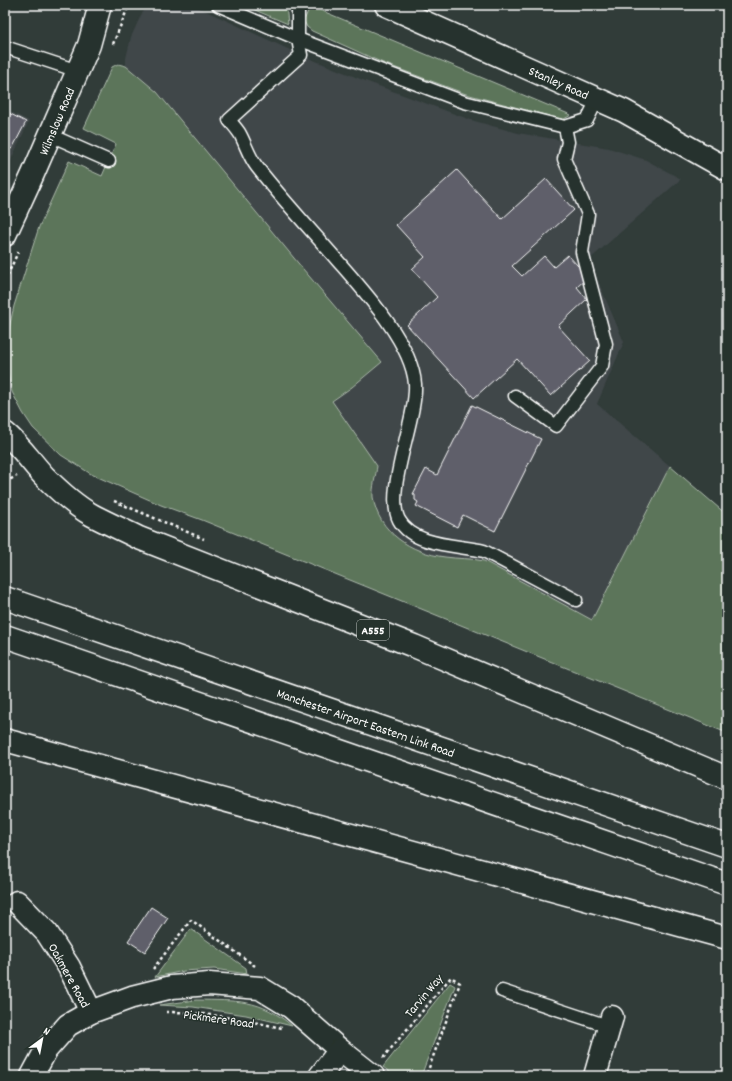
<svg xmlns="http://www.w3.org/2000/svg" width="732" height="1081" viewBox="0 0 732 1081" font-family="Dekko,sans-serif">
<rect width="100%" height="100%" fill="#313c39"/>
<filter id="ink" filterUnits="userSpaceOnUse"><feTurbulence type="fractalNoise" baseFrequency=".025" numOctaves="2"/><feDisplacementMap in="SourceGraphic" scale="8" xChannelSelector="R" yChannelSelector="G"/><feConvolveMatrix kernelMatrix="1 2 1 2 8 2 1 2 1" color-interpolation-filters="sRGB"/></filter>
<g filter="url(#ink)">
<g fill="#3f4648">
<polygon points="148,5 193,5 301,55 368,82 471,120 518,133 609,148 646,160 681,179 589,260 624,342 597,404 670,466 592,620 202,520 306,420 352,387 382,362 303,269 157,92 126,66 126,58 131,37 141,15"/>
<polygon points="5,109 29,121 5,173"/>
</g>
<g fill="#5b745a" stroke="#adbaac">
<polygon points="243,5 286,5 288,24"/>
<polygon points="313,7 571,115 564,119 556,118 466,94 383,63 312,31 307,27 304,21 308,11"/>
<path d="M118,64L126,66L157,92L303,269L382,362L352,387L332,401L377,466C376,475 372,488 373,497C378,532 411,553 445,557C458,559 471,558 484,561L592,620L670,466L727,515V733L202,520L161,505L91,474L61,455L33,428L23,413L12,392L7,371L5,346L14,306L39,227L69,161L102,176L116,144L84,128L112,67Z"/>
<polygon points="191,929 246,968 247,974 214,969 184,971 155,977"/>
<polygon points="450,983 455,986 421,1076 395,1076 383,1067"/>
<path d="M196,1000C236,1001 260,998 292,1026L246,1015L193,1007L159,1005Z"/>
</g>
<g fill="#5f5e6a" stroke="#fff">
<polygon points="5,111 26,122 12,149 9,147 5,154"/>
<polygon points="457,170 502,219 546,179 574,210 512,266 522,276 544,256 554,267 568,255 588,277 577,287 587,299 558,326 590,361 551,396 517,359 474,398 407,325 437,297 412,269 425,257 396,225"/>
<polygon points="472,405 541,439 495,531 463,515 457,527 416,506 418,502 415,500 415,495 413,494 426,469 437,475"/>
<polygon points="151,907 168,918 145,952 128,941"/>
</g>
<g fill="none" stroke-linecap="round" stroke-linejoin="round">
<defs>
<g id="lane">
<polyline points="218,5 298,39 464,102 565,127 587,120 597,100"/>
<path d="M298,5V39L301,55L229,120C233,125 237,129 240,134C246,145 249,157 257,167C282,199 310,229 337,260C364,291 412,343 415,384C417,419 384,491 399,520C414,547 459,545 484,551L576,600"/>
<polyline points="5,47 78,71"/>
<polyline points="50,135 109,161"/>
<polyline points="515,396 556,426 602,366 606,344 582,252 588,214 564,159 568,142 565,127"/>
<polyline points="502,991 608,1026"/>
</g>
<g id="street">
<polyline points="17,902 47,933 69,967 91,1012"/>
<polyline points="32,1076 46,1050 68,1025 91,1012 132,997 172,987 209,984 260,988 291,1007 340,1050 373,1076"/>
<polyline points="320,1076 340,1050"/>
<polyline points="595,1076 612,1017"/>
</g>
<g id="secondary">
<polyline points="386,5 624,111 727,169"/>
<polyline points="5,235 33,174 89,45 100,5"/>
</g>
<g id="highway">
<path d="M5,433C20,445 31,462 44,476C58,490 74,505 92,515C107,523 123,530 139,538L414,646L727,778"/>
<polyline points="5,598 727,846"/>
<polyline points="5,636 727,884"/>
<polyline points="5,740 727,938"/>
</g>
</defs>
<use href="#lane" stroke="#fff" stroke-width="15"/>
<use href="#street" stroke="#fff" stroke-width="25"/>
<use href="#secondary" stroke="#fff" stroke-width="25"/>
<use href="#highway" stroke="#fff" stroke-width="25"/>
<g stroke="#fff" stroke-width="2.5" stroke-dasharray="3 3" stroke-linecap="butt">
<polyline points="113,44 129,5"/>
<polyline points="5,281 18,252"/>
<polyline points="5,482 17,476"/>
<polyline points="114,501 204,539"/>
<polyline points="153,969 191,920 255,966"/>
<path d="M166,1012C206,1012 244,1020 282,1028"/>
<polyline points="383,1058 451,977 460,983 426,1076"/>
</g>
<use href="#lane" stroke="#26332d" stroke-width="12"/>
<use href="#street" stroke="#26332d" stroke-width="22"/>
<use href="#secondary" stroke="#26332d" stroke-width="22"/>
<use href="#highway" stroke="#26332d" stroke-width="22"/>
</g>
</g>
<g text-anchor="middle" stroke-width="3" stroke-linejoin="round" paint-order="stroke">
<rect fill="#26332d" stroke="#bec2c0" stroke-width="1" x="357" y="620" width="32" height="20" rx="3"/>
<g font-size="12" font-weight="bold" fill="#fff">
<text x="373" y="634">A555</text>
</g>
<g font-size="13" fill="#fff" stroke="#26332d">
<text transform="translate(559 82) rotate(24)" y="5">Stanley Road</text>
<text transform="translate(56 121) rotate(-67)" y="5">Wilmslow Road</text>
<text transform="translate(366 722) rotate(19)" y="5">Manchester Airport Eastern Link Road</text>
<text transform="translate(70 975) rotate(61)" y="5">Oakmere Road</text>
<text transform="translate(423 995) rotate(-50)" y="5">Tarvin Way</text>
<text transform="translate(219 1018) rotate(8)" y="5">Pickmere Road</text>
</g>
</g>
<rect width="732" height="1081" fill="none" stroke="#26332d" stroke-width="20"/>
<rect x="10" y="10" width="712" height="1061" fill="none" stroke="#fff" stroke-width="1.5" filter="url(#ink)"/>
<g transform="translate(42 1039) rotate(32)" stroke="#26332d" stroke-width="3" paint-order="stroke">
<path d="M0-3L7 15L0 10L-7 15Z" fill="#ffffff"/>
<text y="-6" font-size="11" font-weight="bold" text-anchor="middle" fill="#ffffff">N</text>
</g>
</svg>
